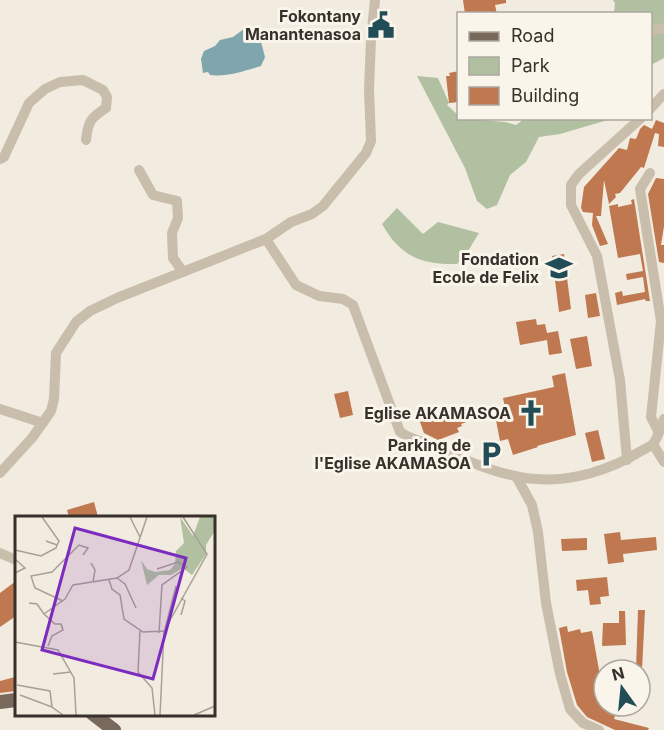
<svg xmlns="http://www.w3.org/2000/svg" width="664" height="730" viewBox="0 0 664 730" font-family="Inter,sans-serif">
<rect width="100%" height="100%" fill="#f2ebdf"/>
<g fill="#b1c0a0">
<polygon points="613,0 664,0 664,58 651,65 650,14 614,13 615,3"/>
<polygon points="417,76 438,78 449,103 447,105 458,115 458,118 505,122 516,125 524,119 611,119 560,134 539,137 526,162 510,175 497,205 487,209 477,201 465,168"/>
<path d="M397,208L423,234L438,222L479,233L465,256L457,264C421,265 400,256 382,224Z"/>
</g>
<path fill="#7fa6ad" d="M244,29L261,42L265,57L261,66C245,71 227,77 210,75L208,72L203,73L201,59L204,51L215,46L220,40L233,37Z"/>
<g fill="#bf784f">
<polygon points="463,0 506,0 506,3 495,5 497,14 465,14"/>
<polygon points="459,71 459,102 449,103 446,76 450,76 449,73"/>
<polygon points="656,120 664,123 664,147 658,146 659,134 655,133 644,168 641,167 620,193 615,194 616,197 609,204 604,180 601,216 596,216 608,244 600,246 592,225 593,213 583,212 581,208 584,187 619,148 627,150 630,138 636,139 640,129 644,125 652,129"/>
<polygon points="656,178 664,179 664,226 661,245 664,245 664,263 659,262 648,194"/>
<polygon points="634,199 650,301 646,301 645,299 617,305 615,293 622,291 623,296 645,292 643,277 627,280 626,274 643,271 640,254 618,258 609,206 618,204 618,207 632,204 631,200"/>
<polygon points="564,254 571,309 559,312 552,256"/>
<polygon points="596,293 600,316 588,318 585,295"/>
<polygon points="536,319 537,325 545,324 547,333 558,331 562,353 549,355 547,340 520,345 516,322"/>
<polygon points="587,336 592,366 576,369 570,339"/>
<polygon points="565,373 576,435 537,446 538,447 513,455 508,439 500,441 494,410 505,407 503,398 554,387 552,376"/>
<polygon points="348,391 353,415 340,418 334,394"/>
<polygon points="465,405 469,421 461,424 462,426 457,428 459,432 438,440 424,433 420,422"/>
<polygon points="598,430 605,459 592,462 585,433"/>
<polygon points="94,502 98,517 69,517 67,510"/>
<polygon points="620,532 621,540 656,537 657,550 623,554 624,562 608,564 604,534"/>
<polygon points="587,538 587,550 562,551 561,539"/>
<polygon points="607,577 609,596 600,597 601,604 590,605 588,590 577,591 576,580"/>
<polygon points="16,581 16,616 0,627 0,593"/>
<polygon points="638,610 645,610 642,670 636,670"/>
<polygon points="619,611 625,611 626,645 602,646 603,623 619,623"/>
<polygon points="567,626 568,632 580,629 581,633 592,631 599,670 604,680 604,706 618,708 614,719 649,728 648,730 615,730 587,717 577,705 567,672 559,628"/>
<polygon points="15,677 16,691 0,693 0,681"/>
</g>
<g fill="none" stroke-linecap="round" stroke-linejoin="round">
<g stroke="#c9bdab" stroke-width="10">
<polyline points="650,31 664,28"/>
<polyline points="650,109 664,94"/>
<path d="M0,159L4,157L29,103L45,89L60,82L83,80L103,90L107,97L106,108C90,118 88,122 86,140"/>
<polyline points="139,170 153,195 177,201 178,218 172,233 173,258 183,272"/>
<polyline points="650,173 640,189 661,321 651,417 658,431"/>
<path d="M266,239L296,285L319,296L343,299L353,305L400,432L409,437C447,451 496,477 536,479C572,482 610,470 641,451C644,449 650,447 653,444C658,438 661,426 664,419"/>
<polyline points="0,409 43,423"/>
<polyline points="653,444 664,462"/>
<polyline points="627,460 620,380 597,256 571,205 571,185 579,174 641,118"/>
<polyline points="0,473 32,438 51,411 54,399 56,353 76,322 90,311 117,298 266,239 291,222 312,214 323,206 366,153 371,141 369,89 371,39 375,0"/>
<polyline points="516,476 532,505 538,532 546,603 560,674 570,709 583,723 599,730"/>
<polyline points="0,553 16,560"/>
</g>
<g stroke="#79695c" stroke-width="14">
<polyline points="0,702 16,700"/>
<polyline points="93,714 114,730"/>
</g>
</g>
<defs>
<symbol id="civic-bare" viewBox="-9 -9 18 18"><path d="M-.6-6.5H3V-4.5H.6V-3L4-1V1h2V6H-6V1h2V-1L-.6-3ZM-1.2 2.5V6h2.4V2.5Z" fill="#224d57" stroke="#f9f5eb" stroke-width="2.5" paint-order="stroke"/></symbol>
<symbol id="school-bare" viewBox="-9 -9 18 18"><path d="M0-5L7-2L0 1L-7-2ZM-4 1L0 2.5L4 1V4Q0 6-4 4Z" fill="#224d57" stroke="#f9f5eb" stroke-width="2.5" paint-order="stroke"/></symbol>
<symbol id="church-bare" viewBox="-9 -9 18 18"><path d="M-1.2-6h2.4v3.5h3.3v2.4h-3.3V6h-2.4V-.1h-3.3v-2.4h3.3Z" fill="#224d57" stroke="#f9f5eb" stroke-width="2.5" paint-order="stroke"/></symbol>
<symbol id="parking-bare" viewBox="-9 -9 18 18"><path d="M-3.5-5.5H1a3.5 3.5 0 0 1 0 7H-1V5.5H-3.5ZM-1-3.4V-.6H.8a1.4 1.4 0 0 0 0-2.8Z" fill="#224d57" stroke="#f9f5eb" stroke-width="2.5" paint-order="stroke"/></symbol>
</defs>
<g fill-rule="evenodd">
<use href="#civic-bare" x="362" y="6" width="38" height="38"/>
<use href="#school-bare" x="540" y="249" width="38" height="38"/>
<use href="#church-bare" x="512" y="394" width="38" height="38"/>
<use href="#parking-bare" x="472" y="435" width="38" height="38"/>
</g>
<g text-anchor="middle" stroke-width="6" stroke-linejoin="round" paint-order="stroke">
<g font-size="16" font-weight="bold" fill="#38302a" stroke="#f9f5eb" text-anchor="end">
<text x="361" y="22">Fokontany<tspan x="361" dy="18">Manantenasoa</tspan></text>
<text x="539" y="265">Fondation<tspan x="539" dy="18">Ecole de Felix</tspan></text>
<text x="511" y="419">Eglise AKAMASOA</text>
<text x="471" y="451">Parking de<tspan x="471" dy="18">l'Eglise AKAMASOA</tspan></text>
</g>
</g>
<g transform="translate(15 516)">
<rect width="200" height="200" fill="#f2ebdf"/>
<path d="M165,1L178,20L185,1H199V16L191,29V38L177,59L168,52L156,59H144L132,69L126,44L132,53L140,56L155,54L160,48L161,35L169,27Z" fill="#b1c0a0"/>
<path fill="none" stroke="#a8a097" stroke-width="1.5" d="M27,1L44,25L42,29M115,1L125,21M0,34L26,40L41,32L42,29L31,25M0,43L10,52L0,57M76,47L80,54L78,66M142,53L163,46L172,51L147,69L144,117M102,62L110,68L121,92M94,64L97,73L105,79L109,103L128,116L149,115L192,38L168,1M48,85L20,72L16,60L37,56L64,29L73,32L68,39M14,87L22,88L29,98M166,99L170,85L166,82M150,113L161,70M125,115L123,156L137,172L140,199M0,126L43,134L59,162L61,199M33,130L37,120L48,114L46,108H40L29,98L50,83L58,69L102,62L114,54L132,1M38,158L56,156M2,169L35,175L37,191L48,199M5,179L37,191M145,199L149,115M179,199L200,190"/>
<path fill="#7b2cbf" fill-opacity="0.15" stroke="#7b2cbf" stroke-width="3" d="M60,12L171,42L138,163L27,134Z"/>
<rect width="200" height="200" fill="none" stroke="#38302a" stroke-width="3"/>
</g>
<rect x="457" y="12" width="195" height="108" fill="#f9f5eb" stroke="#aca69e" stroke-width="1.5"/>
<rect x="469" y="32" width="30" height="9" fill="#79695c" stroke="#aca69e" stroke-width="1.5"/>
<text x="511" y="42" font-size="18" fill="#38302a">Road</text>
<rect x="469" y="57" width="30" height="18" fill="#b1c0a0" stroke="#aca69e" stroke-width="1.5"/>
<text x="511" y="72" font-size="18" fill="#38302a">Park</text>
<rect x="469" y="87" width="30" height="18" fill="#bf784f" stroke="#aca69e" stroke-width="1.5"/>
<text x="511" y="102" font-size="18" fill="#38302a">Building</text>
<g transform="translate(622 688) rotate(345)"><circle r="28" fill="#f9f5eb" stroke="#aca69e" stroke-width="1.5"/>
<path d="M0-4.5L10 22L0 15L-10 22Z" fill="#224d57"/>
<text y="-9" font-size="16" font-weight="bold" text-anchor="middle" fill="#38302a">N</text>
</g>
</svg>
